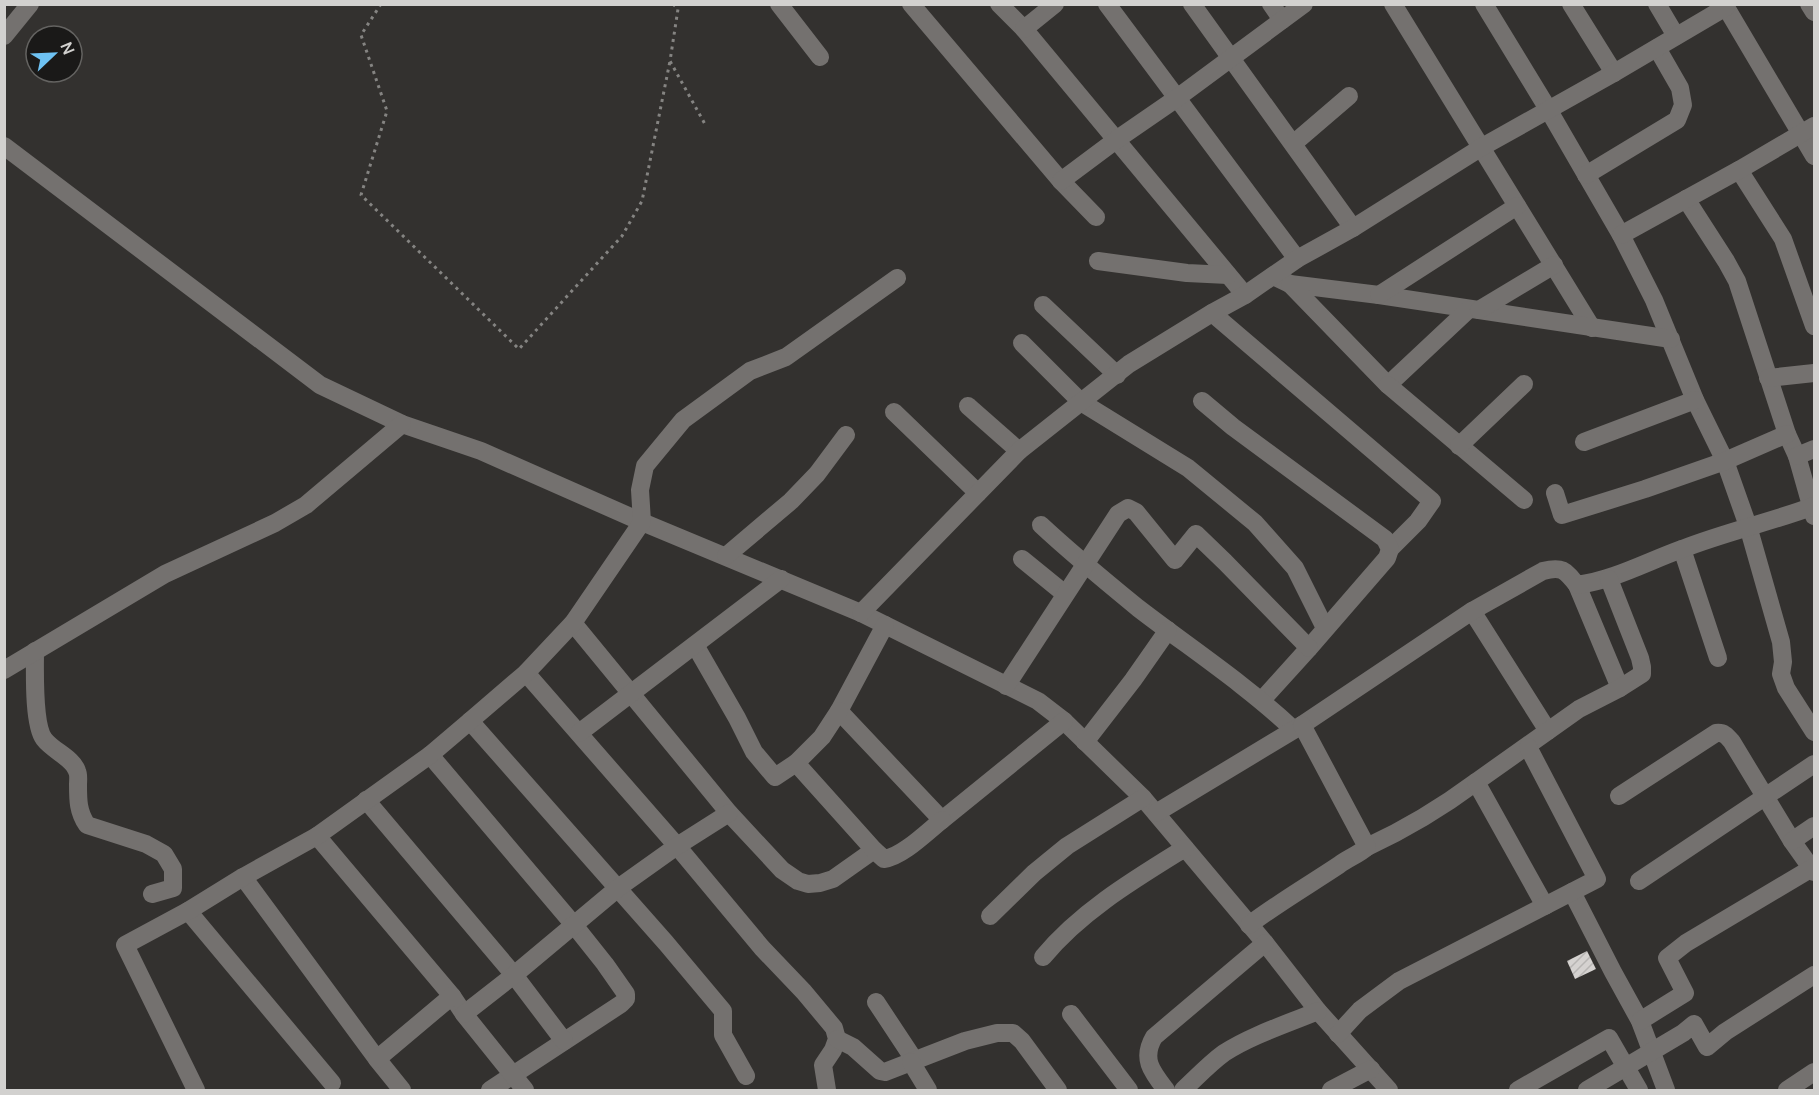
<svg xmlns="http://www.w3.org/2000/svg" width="1819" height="1095" viewBox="0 0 1819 1095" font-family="Manrope,sans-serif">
<defs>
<pattern id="building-hatch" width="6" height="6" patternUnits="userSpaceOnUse" patternTransform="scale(1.5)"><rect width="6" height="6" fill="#d5d2d0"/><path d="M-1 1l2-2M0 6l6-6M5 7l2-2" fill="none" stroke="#b7b5b3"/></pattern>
</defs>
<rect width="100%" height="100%" fill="#33312f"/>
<polygon fill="url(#building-hatch)" points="1587,951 1596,969 1575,979 1567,961"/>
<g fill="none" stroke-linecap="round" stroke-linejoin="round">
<g stroke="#858482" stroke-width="3" stroke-dasharray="3 4.5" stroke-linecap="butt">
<polyline points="381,4 361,35 387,111 361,195 519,349 622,236 642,201 670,61"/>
<polyline points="673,4 678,9 670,61 706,126"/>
</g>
<g stroke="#74716f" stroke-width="18">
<polyline points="779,4 820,57"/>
<polyline points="911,4 1061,181 1096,217"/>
<polyline points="999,4 1024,29 1245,295"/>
<polyline points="1107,4 1297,259"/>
<polyline points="1192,4 1353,228"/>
<polyline points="1271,4 1282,20"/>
<polyline points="1393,4 1592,328"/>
<polyline points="1484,4 1548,109 1621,235 1654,300 1695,400 1725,461 1748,526 1781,642 1783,662 1781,674 1786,688 1814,732"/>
<polyline points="1571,4 1614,73"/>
<polyline points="1657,4 1676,36"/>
<polyline points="1724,4 1814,156"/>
<polyline points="1809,4 1814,12"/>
<polyline points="1024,29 1055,4"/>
<polyline points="4,36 30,4"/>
<polyline points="1293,144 1349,96"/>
<polyline points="4,146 320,385 402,424 481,451 642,522 861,613 1038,701 1064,721 1143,798 1265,943 1318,1011 1389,1090"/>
<polyline points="1739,170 1783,239 1814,326"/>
<polyline points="1586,175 1677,120 1683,105 1680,88 1657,48"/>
<polyline points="1061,181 1116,140 1177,98 1304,4"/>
<polyline points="1686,199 1726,261 1737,281 1787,434 1797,456 1814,516"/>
<polyline points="1621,235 1739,170 1814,126"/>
<polyline points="1098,261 1187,273 1228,275"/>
<polyline points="1273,276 1290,284 1379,295 1671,339"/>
<polyline points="1290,284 1388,385 1468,310"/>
<polyline points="1379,295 1517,206"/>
<polyline points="1043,305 1117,375"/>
<polyline points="1479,310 1554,265"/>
<polyline points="1212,313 1432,501 1418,521 1390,549"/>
<polyline points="1022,343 1081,402 1188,468 1255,523 1295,568 1325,628"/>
<polyline points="1768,378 1814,373"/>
<polyline points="1388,385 1524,500"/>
<polyline points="1202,401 1233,427 1385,539 1390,549 1387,558 1309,648 1262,700"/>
<polyline points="968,406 1019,451"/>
<polyline points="894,412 978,493"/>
<polyline points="1584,442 1695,400"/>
<polyline points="1459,446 1524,384"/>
<polyline points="1797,456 1814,449"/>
<polyline points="1555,493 1562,515 1645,489 1725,461 1787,434"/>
<path d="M1041,525C1072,554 1105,581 1138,608C1190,648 1245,684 1293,729"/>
<polyline points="1682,549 1718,658"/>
<polyline points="726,556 791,501 817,474 846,435"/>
<polyline points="1022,559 1065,594"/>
<polyline points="1577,585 1620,688"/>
<polyline points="1472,611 1548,731"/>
<polyline points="861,613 1019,451 1129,364 1212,313 1245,295 1297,259 1353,228 1482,147 1614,73 1726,7"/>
<polyline points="573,623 729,813 782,870 798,881 808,884 820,883 833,879 874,850"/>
<polyline points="885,625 839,711 942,820 1064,721"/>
<polyline points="695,645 737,718 754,752 775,777 796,763"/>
<path d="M35,651C35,670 33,724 44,739C53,751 73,758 77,771C79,775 78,780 78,785C78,800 78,812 87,825L146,844L164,854L173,869V888L152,894"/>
<polyline points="4,670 165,574 275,523 306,505 402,424"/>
<polyline points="526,673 677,846 762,948 804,992 834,1028 837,1039 833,1050 823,1065 827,1090"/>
<polyline points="1006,686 1118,514 1128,508 1136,512 1175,560 1196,534 1225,562 1309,648"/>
<path d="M839,711L822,737L796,763L874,850L884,859C902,857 927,832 942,820"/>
<polyline points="470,721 666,943 723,1011 723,1035 746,1076"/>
<polyline points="579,733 781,579"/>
<polyline points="1085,742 1133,680 1168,630"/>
<polyline points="430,755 574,925 605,964 626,994 626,999 621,1004 490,1090"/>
<path d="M1619,796L1716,733C1724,732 1727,736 1732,742L1792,841L1814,872"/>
<polyline points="366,800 514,975 564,1041"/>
<path d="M1156,813L1302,725L1472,611L1543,571C1562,566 1565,570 1577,585C1614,580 1646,562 1682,549C1725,532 1771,522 1814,506"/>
<polyline points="317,836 452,996 464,1014 525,1090"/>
<polyline points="1792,841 1814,826"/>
<path d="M1367,847C1406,829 1441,808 1476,782"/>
<polyline points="243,877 377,1059 402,1090"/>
<polyline points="1639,881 1814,764"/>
<polyline points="1572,892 1613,972 1640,1021 1666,1090"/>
<polyline points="1545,906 1476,782 1579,709 1620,688 1642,674 1642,667 1640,658 1609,579"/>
<polyline points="188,911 332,1083"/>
<polyline points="990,916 1034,873 1067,846 1143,798"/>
<path d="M1249,925C1278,903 1309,885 1339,865C1348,858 1358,855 1367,847L1302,725"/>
<path d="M1043,957C1081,911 1135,879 1185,848"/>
<polyline points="876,1002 915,1061"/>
<polyline points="464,1014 514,975 618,888 677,846 729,813"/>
<polyline points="1071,1014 1129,1090"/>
<polyline points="1640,1021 1685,993 1667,958 1686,943 1812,868"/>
<polyline points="1338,1034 1360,1010 1399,981 1597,879 1528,747"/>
<polyline points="837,1039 853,1047 880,1071 885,1072 965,1041 997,1033 1013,1033 1022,1041 1058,1090"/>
<polyline points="377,1059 452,996"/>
<polyline points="911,1062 928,1090"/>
<polyline points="196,1090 125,945 188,911 243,877 317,836 430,755 470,721 526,673 573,623 642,522 640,490 645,466 683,420 750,371 786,357 897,278"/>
<path d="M1166,1090C1152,1072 1141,1059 1154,1037L1265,943"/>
<path d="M1183,1090C1196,1078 1209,1064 1224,1053C1252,1035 1287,1024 1318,1011"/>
<polyline points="1331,1090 1371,1069"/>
<polyline points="1518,1090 1609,1038 1639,1090"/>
<polyline points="1587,1090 1683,1033 1694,1024 1707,1047 1725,1032 1814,975"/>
<polyline points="1787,1090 1814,1072"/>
</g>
</g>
<rect width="1819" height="1095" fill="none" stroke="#d2d1cf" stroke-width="12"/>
<g transform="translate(54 54) rotate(67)"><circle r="28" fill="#1a1918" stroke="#646361" stroke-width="1.5"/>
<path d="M0-4.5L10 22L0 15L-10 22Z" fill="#6ec2f3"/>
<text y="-9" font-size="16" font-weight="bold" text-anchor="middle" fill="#d2d1cf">N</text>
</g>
</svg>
